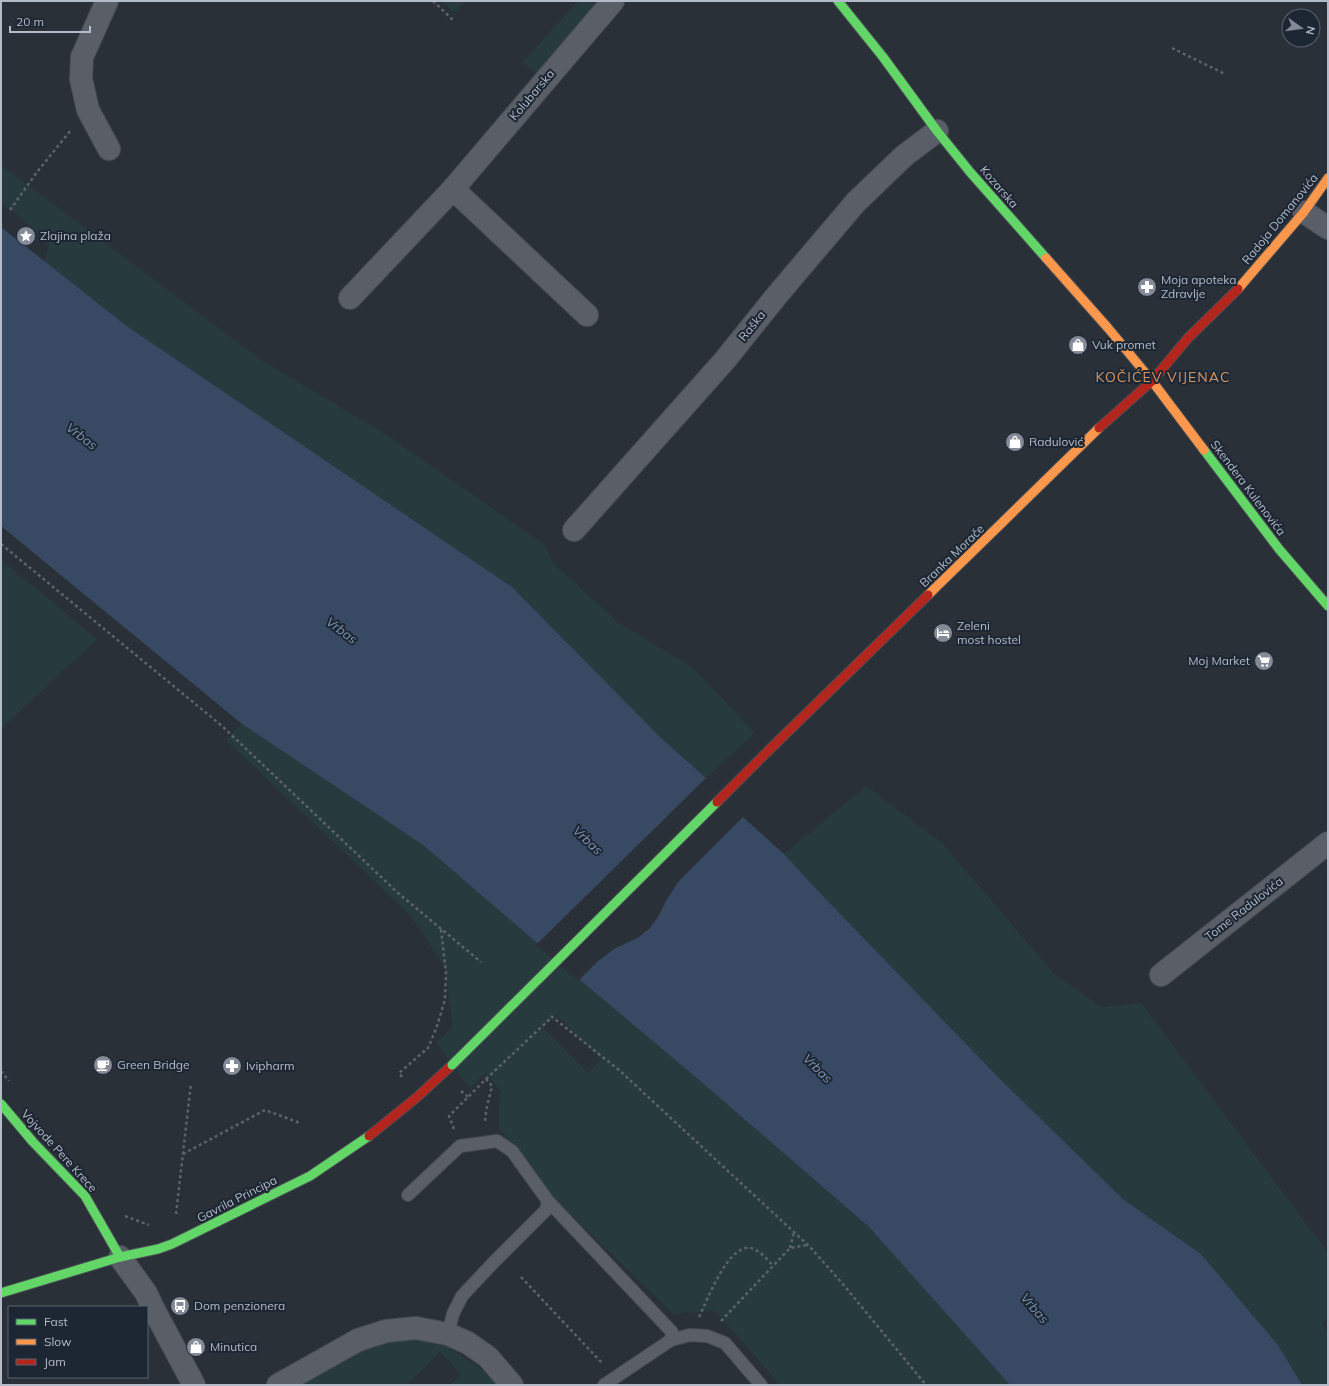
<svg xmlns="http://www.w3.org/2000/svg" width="1329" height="1386" viewBox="0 0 1329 1386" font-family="Mulish,sans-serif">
<rect width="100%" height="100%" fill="#2a3038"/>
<g fill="#273a3e" fill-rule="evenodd">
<polygon points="442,1 465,1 454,13"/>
<polygon points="578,1 600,1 537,74 523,62"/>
<polygon points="1,165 261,360 384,433 545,545 551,561 620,624 692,667 755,733 706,778 661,738 128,327 44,262 49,245 22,218 1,203"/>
<polygon points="1,560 97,639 1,729"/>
<path d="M242,724L423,845L579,979L699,1080L868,1226L1010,1385H780L748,1348L715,1311L682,1313L674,1315L555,1199L499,1128V1104L501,1093L486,1073L470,1088L436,1043L453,1027L445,967L411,916L226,740ZM557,1015L601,1060L588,1073L543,1027Z"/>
<polygon points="866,786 942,843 1055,975 1102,1007 1141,1003 1328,1253 1328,1319 1322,1323 1328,1332 1328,1385 1302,1385 1278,1345 1201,1254 1124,1200 1000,1079 821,894 784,854"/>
<polygon points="414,1339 441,1343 488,1373 498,1385 450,1385 461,1374 440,1352 406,1385 301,1385 367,1348 395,1341"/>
</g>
<polygon fill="#384963" points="1,227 128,327 512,587 661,738 706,778 743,817 784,854 821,894 1000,1079 1124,1200 1201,1254 1278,1345 1302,1385 1010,1385 868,1226 699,1080 579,979 423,845 242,724 1,526"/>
<polygon fill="#2a3038" points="708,776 744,816 678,882 666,901 658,917 650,928 639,937 614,949 597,962 578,981 536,945"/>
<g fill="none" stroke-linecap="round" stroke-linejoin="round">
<defs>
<g id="lane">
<polyline points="408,1195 460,1146 497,1141 512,1151 548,1201 546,1210 493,1263 462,1296 453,1314 448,1334"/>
<polyline points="548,1201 672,1332 671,1340"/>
<polyline points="604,1385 671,1340 690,1335 707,1336 725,1343 761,1385"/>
</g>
<g id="street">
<polyline points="107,1 82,57 81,79 88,110 109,149"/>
<polyline points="453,189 587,315"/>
<polyline points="1304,212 1328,228"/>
<polyline points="350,298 453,189 613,1"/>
<polyline points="574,530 725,360 778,294 856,202 904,156 937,131"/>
<polyline points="1161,975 1328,843"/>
<polyline points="120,1257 146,1293 153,1308 194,1385"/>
<polyline points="278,1385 358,1340 386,1331 416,1328 448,1334 468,1343 488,1357 512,1385"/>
</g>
<g id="fast">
<polyline points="838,1 883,57 937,131 970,172 1046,258"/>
<polyline points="1204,450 1279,549 1328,606"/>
<polyline points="1,1104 33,1142 85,1196 120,1257"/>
<polyline points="1,1293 120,1257 158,1249 172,1244 310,1176 369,1136"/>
</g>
<g id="slow">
<polyline points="1046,258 1108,328 1152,381 1204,450"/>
<polyline points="1238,289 1304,212 1328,178"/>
<polyline points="928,595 1099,428"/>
</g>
<g id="jam">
<polyline points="1099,428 1152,381 1188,338 1238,289"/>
<polyline points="770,749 928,595"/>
<polyline points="369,1136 416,1098 452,1065"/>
</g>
</defs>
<use href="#lane" stroke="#484c53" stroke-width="14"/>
<use href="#street" stroke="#484c53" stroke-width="24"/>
<use href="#fast" stroke="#484c53" stroke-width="11"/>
<use href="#slow" stroke="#484c53" stroke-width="11"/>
<use href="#jam" stroke="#484c53" stroke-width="11"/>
<g stroke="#5d636a" stroke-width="2.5" stroke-dasharray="3 3" stroke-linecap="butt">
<polyline points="433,1 454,21"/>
<polyline points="1172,48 1225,74"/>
<polyline points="10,210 37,172 71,130"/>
<polyline points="1,544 222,726 398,893 481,962"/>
<polyline points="551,1016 619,1070 810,1247 842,1283 926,1385"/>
<polyline points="1,1071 9,1081"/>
<polyline points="402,1077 399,1073 428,1048 436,1029 445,1000 446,973 441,929"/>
<polyline points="486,1079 552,1017"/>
<polyline points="461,1091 468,1097"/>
<polyline points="454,1129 449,1116 486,1079 492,1086 486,1111 485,1123"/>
<polyline points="183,1154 265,1110 300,1123"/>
<polyline points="176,1214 191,1083"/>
<polyline points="125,1216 149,1225"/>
<polyline points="790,1248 794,1232"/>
<polyline points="521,1277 602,1363"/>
<path d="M699,1317C707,1301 730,1238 754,1249C761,1252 768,1260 773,1266"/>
<polyline points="721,1321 790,1248 808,1245"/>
</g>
<use href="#lane" stroke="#5a5e66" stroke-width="12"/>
<use href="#street" stroke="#5a5e66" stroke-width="22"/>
<use href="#fast" stroke="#63d668" stroke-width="9"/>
<use href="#slow" stroke="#ff974d" stroke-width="9"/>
<use href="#jam" stroke="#b3261e" stroke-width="9"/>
<defs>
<polyline id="fast-bridge" points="452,1065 717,802"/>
<polyline id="jam-bridge" points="717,802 770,749"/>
</defs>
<use href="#fast-bridge" stroke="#484c53" stroke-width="11" stroke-linecap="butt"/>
<use href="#jam-bridge" stroke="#484c53" stroke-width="11" stroke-linecap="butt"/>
<use href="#fast-bridge" stroke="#63d668" stroke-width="9"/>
<use href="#jam-bridge" stroke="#b3261e" stroke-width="9"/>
</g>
<defs>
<symbol id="sight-disc" viewBox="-11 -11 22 22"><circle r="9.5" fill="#848b96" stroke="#1d2633"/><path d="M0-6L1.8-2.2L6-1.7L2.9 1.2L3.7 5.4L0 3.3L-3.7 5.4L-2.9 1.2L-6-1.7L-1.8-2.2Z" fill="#fff"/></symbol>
<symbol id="pharmacy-disc" viewBox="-11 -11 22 22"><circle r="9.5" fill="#848b96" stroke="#1d2633"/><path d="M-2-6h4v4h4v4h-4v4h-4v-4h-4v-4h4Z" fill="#fff"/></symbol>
<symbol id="shop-disc" viewBox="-11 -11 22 22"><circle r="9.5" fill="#848b96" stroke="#1d2633"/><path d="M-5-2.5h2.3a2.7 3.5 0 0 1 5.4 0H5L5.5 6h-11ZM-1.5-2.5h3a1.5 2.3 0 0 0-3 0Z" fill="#fff"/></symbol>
<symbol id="hotel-disc" viewBox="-11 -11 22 22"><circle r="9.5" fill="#848b96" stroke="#1d2633"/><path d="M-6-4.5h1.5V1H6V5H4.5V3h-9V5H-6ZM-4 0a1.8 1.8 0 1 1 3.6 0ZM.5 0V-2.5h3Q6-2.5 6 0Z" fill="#fff"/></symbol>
<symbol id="supermarket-disc" viewBox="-11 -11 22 22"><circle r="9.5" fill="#848b96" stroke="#1d2633"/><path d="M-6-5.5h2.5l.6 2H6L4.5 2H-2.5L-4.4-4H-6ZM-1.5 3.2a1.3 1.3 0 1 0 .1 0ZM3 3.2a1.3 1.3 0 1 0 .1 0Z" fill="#fff"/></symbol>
<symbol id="cafe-disc" viewBox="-11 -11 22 22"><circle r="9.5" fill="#848b96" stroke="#1d2633"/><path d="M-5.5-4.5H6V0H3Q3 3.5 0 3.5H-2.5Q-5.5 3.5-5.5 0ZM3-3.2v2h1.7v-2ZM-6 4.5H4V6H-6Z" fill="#fff"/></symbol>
<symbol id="bus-disc" viewBox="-11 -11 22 22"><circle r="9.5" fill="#848b96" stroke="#1d2633"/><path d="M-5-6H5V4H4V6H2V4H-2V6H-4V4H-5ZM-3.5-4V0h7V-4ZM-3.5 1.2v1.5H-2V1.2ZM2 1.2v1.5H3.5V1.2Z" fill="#fff"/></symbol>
</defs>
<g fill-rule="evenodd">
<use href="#sight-disc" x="15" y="225" width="22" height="22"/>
<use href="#pharmacy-disc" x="1136" y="276" width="22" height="22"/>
<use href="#shop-disc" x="1067" y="334" width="22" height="22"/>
<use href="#shop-disc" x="1004" y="431" width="22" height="22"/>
<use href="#hotel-disc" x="932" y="622" width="22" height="22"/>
<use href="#supermarket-disc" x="1253" y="650" width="22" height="22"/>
<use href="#cafe-disc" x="92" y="1054" width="22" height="22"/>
<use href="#pharmacy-disc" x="221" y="1055" width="22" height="22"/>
<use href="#bus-disc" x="169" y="1295" width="22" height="22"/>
<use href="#shop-disc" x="185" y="1336" width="22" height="22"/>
</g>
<g text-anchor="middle" stroke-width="4" stroke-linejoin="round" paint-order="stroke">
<g font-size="12" fill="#b4bcc9" stroke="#1d2633">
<text transform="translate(532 95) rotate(-50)" y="4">Kolubarska</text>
<text transform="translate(999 187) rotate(49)" y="4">Kozarska</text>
<text transform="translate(1280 219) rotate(-51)" y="4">Radoja Domanovića</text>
<text transform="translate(752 326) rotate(-51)" y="4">Raška</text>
<text transform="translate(1248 488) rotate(53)" y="4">Skendera Kulenovića</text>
<text transform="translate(952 556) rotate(-44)" y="4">Branka Morače</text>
<text transform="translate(1244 909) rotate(-38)" y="4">Tome Radulovića</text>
<text transform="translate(59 1151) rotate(48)" y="4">Vojvode Pere Krece</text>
<text transform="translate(237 1199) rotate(-27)" y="4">Gavrila Principa</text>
</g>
<g font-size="12" fill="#b4bcc9" stroke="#1d2633" text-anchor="start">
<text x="40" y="240">Zlajina plaža</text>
<text x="1161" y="284">Moja apoteka<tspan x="1161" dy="14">Zdravlje</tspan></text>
<text x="1092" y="349">Vuk promet</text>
<text x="1029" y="446">Radulović</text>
<text x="957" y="630">Zeleni<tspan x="957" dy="14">most hostel</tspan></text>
<text x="1250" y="665" text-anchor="end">Moj Market</text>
<text x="117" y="1069">Green Bridge</text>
<text x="246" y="1070">Ivipharm</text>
<text x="194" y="1310">Dom penzionera</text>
<text x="210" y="1351">Minutica</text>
</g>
<g font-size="13" font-style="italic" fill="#7c92b1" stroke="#1d2633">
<text transform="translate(82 436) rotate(37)" y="5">Vrbas</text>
<text transform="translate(342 630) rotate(37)" y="5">Vrbas</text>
<text transform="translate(588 840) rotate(43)" y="5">Vrbas</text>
<text transform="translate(818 1068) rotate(45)" y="5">Vrbas</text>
<text transform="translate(1035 1308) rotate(49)" y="5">Vrbas</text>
</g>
<g font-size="14" letter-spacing="1" fill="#d59563" stroke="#1d2633">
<text x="1163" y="382">KOČIĆEV VIJENAC</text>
</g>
</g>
<rect width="1329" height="1386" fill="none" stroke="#b4bcc9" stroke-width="4"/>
<rect x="8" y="1306" width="140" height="72" fill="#1d2633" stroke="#59626f"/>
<rect x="16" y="1319" width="20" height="6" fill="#63d668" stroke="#59626f"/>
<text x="44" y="1326" font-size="12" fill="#b4bcc9">Fast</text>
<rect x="16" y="1339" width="20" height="6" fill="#ff974d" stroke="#59626f"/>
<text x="44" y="1346" font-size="12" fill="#b4bcc9">Slow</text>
<rect x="16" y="1359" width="20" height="6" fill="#b3261e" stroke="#59626f"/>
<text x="44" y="1366" font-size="12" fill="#b4bcc9">Jam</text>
<g transform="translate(1301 28) rotate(104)"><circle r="19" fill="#1d2633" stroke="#59626f"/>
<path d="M0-3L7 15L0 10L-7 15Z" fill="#848b96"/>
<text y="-6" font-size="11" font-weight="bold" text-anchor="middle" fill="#b4bcc9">N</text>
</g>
<path d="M10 26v6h80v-6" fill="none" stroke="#b4bcc9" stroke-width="2"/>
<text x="16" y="26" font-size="12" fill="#b4bcc9" stroke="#1d2633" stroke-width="3" paint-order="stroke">20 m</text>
</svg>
